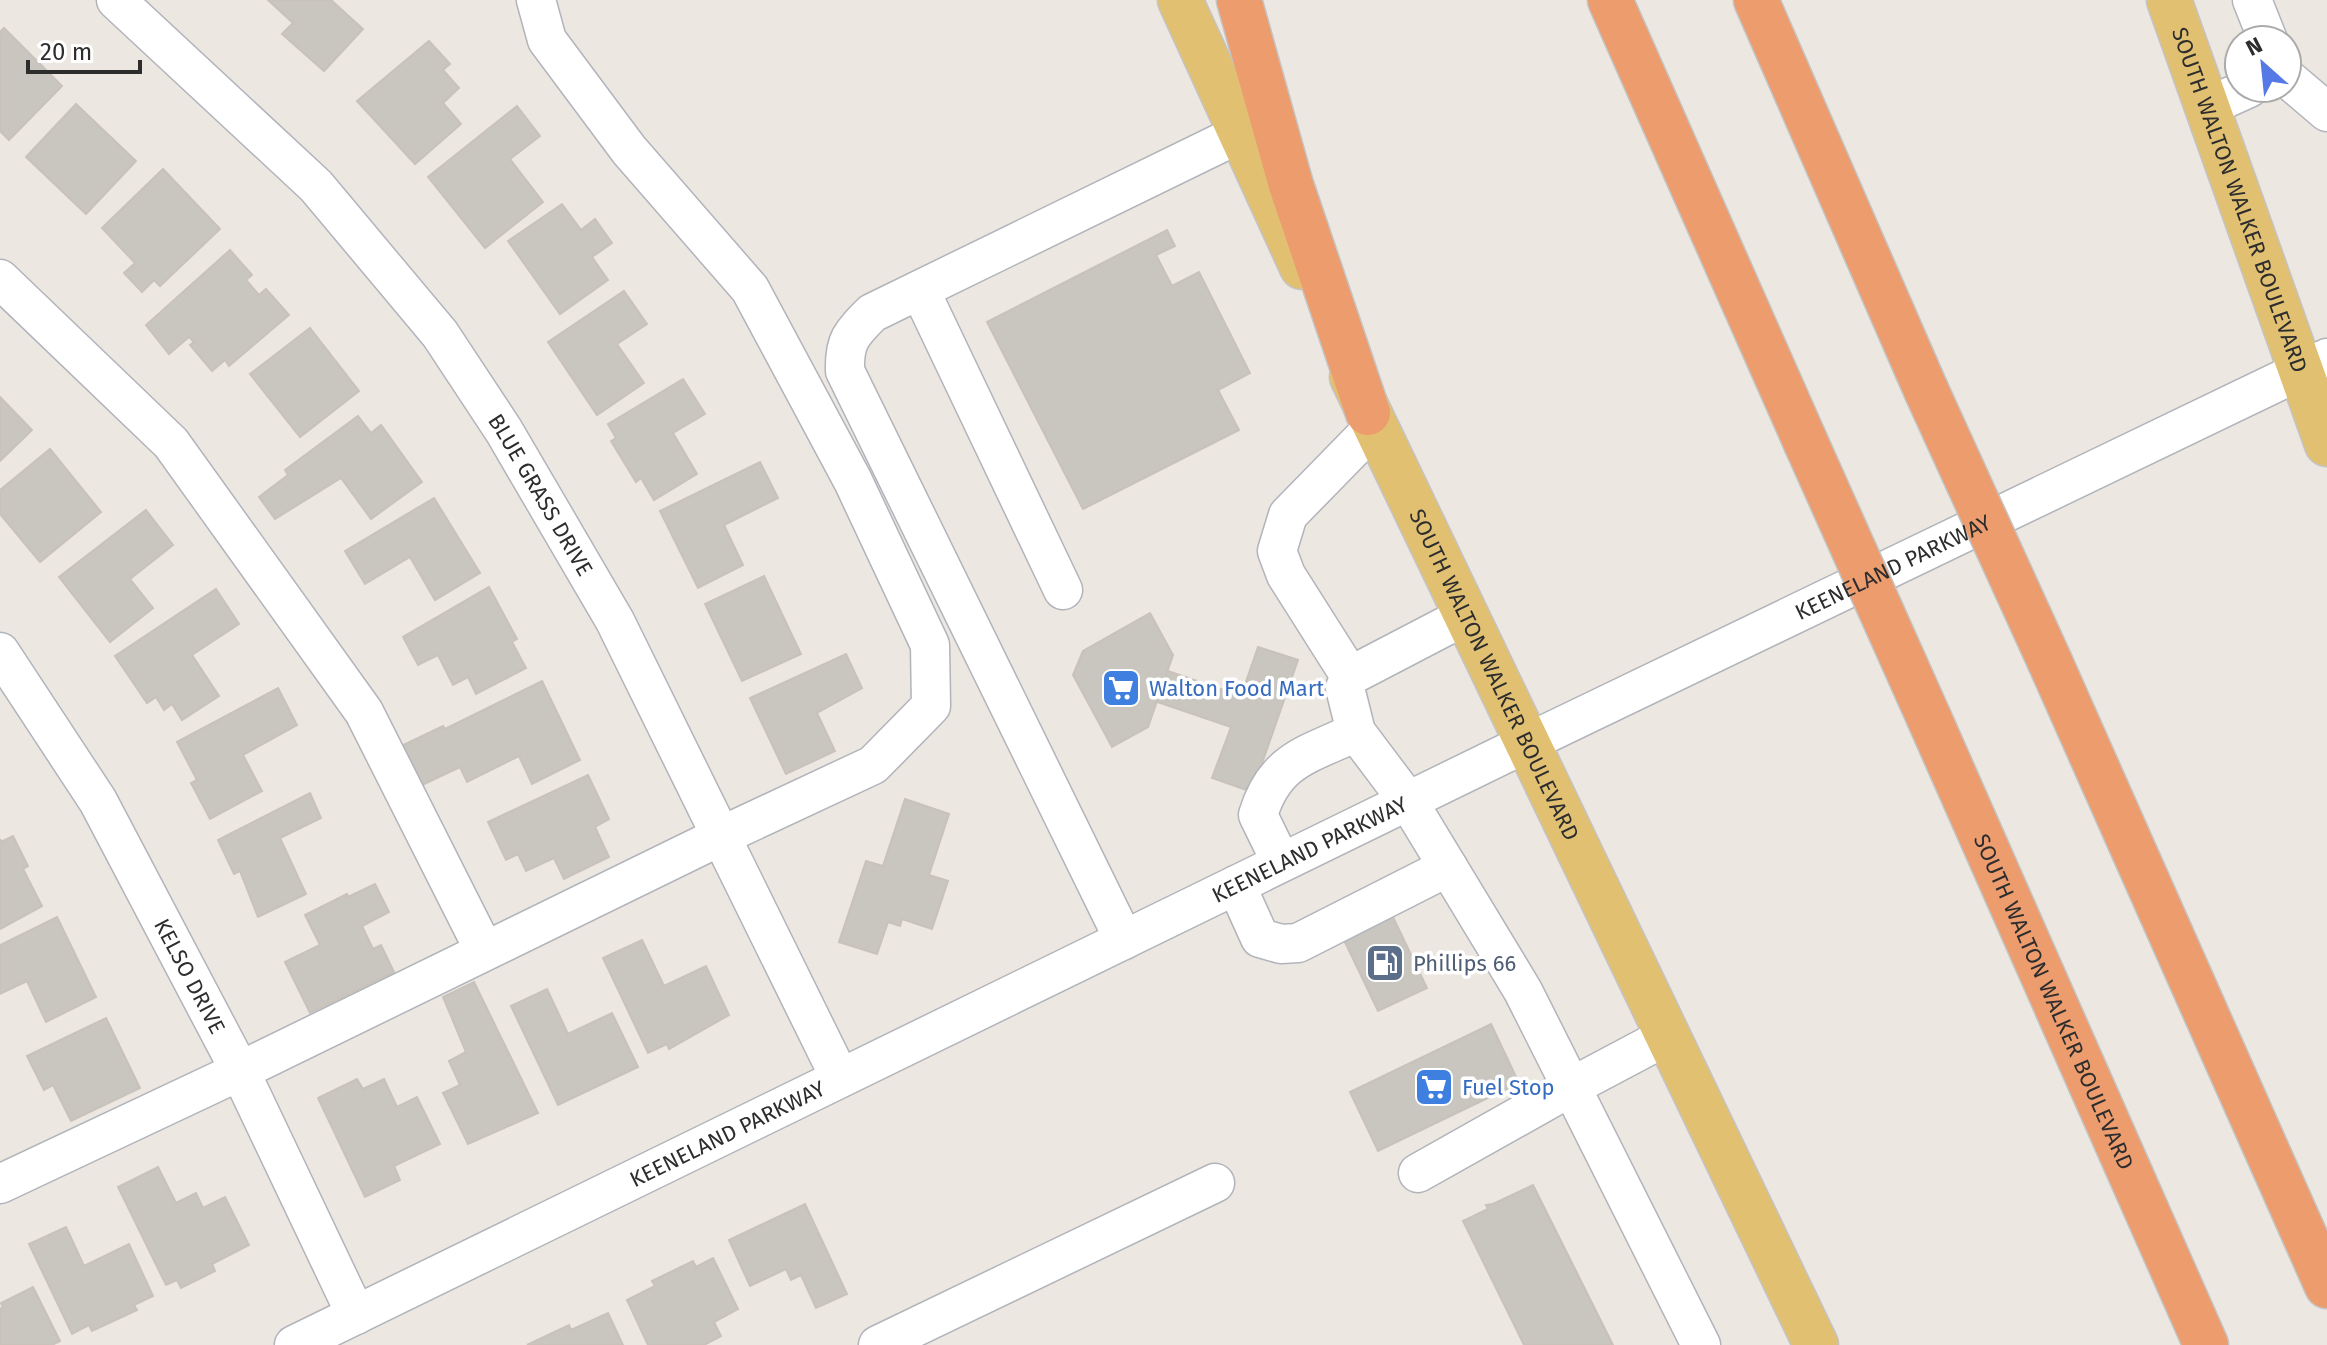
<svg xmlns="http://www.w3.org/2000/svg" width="2327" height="1345" viewBox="0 0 2327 1345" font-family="'Fira Sans',sans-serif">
<rect width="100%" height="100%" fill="#ede7e1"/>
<g fill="#c9c5bf" stroke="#c8c2bb" stroke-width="2">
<polygon points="268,0 331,0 363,29 324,71 282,34 293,23"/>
<polygon points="4,28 62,86 9,140 0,131 0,32"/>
<polygon points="429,41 450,64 443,70 459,88 443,103 461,124 415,164 357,101"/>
<polygon points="76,104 136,161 86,214 26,157"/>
<polygon points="517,106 540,136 510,159 543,202 485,248 428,177"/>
<polygon points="163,169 220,229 160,286 154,280 142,292 124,273 135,263 102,228"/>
<polygon points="562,204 581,230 595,219 612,243 592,257 608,280 560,314 508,241"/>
<polygon points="1167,230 1175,246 1156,255 1172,286 1199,272 1250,373 1218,390 1239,430 1083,509 987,322"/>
<polygon points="230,250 252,275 246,280 259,295 266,289 289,315 229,366 225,360 212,371 190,345 194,342 189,337 169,354 146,325"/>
<polygon points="624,291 647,324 617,344 644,383 597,415 548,342"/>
<polygon points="310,328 359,391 300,437 250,374"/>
<polygon points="683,379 705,414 673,433 697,474 654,500 641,478 636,482 611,441 616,438 608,424"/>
<polygon points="0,397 32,430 0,461"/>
<polygon points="358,416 371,433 381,425 422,482 371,519 341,478 275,519 259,497 288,475 285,470"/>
<polygon points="50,449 101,512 40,562 0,514 0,490"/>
<polygon points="760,462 778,498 724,525 743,565 698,588 660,511"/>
<polygon points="434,498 480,573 435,600 410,557 365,584 345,551"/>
<polygon points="146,510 173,545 130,579 153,608 110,642 59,577"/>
<polygon points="764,576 801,654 742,681 705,604"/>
<polygon points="489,587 517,639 512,642 526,668 476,694 468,677 453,685 438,655 418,665 403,637"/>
<polygon points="216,589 239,624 192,655 219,696 182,720 172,704 164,710 156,697 147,703 115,656"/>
<polygon points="1150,613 1173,655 1148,727 1112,747 1073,675 1083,651"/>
<polygon points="1258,647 1298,660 1252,792 1212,778 1231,727 1157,702 1168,671 1241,696"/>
<polygon points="846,654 862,688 817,713 835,751 786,774 750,698"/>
<polygon points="542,681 580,760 532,784 519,756 467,782 460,767 414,789 395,749 443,726 445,729"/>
<polygon points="278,688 297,725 243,755 262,791 210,819 191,783 197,780 177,742"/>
<polygon points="588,775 609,819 595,827 609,857 564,879 554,858 526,871 518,854 506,860 488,822"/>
<polygon points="310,793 321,818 280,838 306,894 258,917 240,871 234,874 218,840"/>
<polygon points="905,799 949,814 929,875 948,881 932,929 902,919 900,926 888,922 877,954 839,942 866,861 883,866"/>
<polygon points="13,836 28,866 23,869 42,906 0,929 0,839 1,842"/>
<polygon points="375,884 389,912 362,926 373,949 381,945 394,972 310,1013 285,962 320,945 305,915 347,894 348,897"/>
<polygon points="1392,915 1427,988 1378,1011 1343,938"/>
<polygon points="57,917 96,997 46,1022 27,981 0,994 0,945"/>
<polygon points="642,940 664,986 706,966 729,1015 669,1049 667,1044 648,1053 603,958"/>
<polygon points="474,982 538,1113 468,1144 443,1093 460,1085 449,1061 466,1052 443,997"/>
<polygon points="547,989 568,1034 612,1013 638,1067 558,1105 511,1006"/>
<polygon points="106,1018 140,1088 71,1121 53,1085 44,1090 27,1056"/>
<polygon points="1491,1024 1519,1083 1378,1151 1350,1092"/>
<polygon points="357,1079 363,1089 384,1079 397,1107 417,1097 440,1144 394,1166 400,1180 365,1197 318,1098"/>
<polygon points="158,1167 176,1203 196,1193 203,1208 225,1197 249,1245 212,1264 215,1271 181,1288 177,1280 166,1285 118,1187"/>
<polygon points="1533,1185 1613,1345 1524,1345 1463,1221 1488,1209 1486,1205 1493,1204"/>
<polygon points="805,1204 847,1294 816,1308 801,1275 791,1280 786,1269 750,1286 729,1240"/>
<polygon points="66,1227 84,1266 129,1244 153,1296 134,1305 137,1310 92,1331 89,1325 72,1334 29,1244"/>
<polygon points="713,1258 738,1309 714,1322 721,1336 704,1345 648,1345 627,1300 655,1286 652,1281 693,1261 696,1267"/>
<polygon points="33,1287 60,1341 52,1345 0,1345 0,1309 3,1307 1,1303"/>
<polygon points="608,1313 623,1345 527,1345 569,1325 571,1330"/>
</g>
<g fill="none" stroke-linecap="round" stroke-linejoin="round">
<defs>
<g id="minor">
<path id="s1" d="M116,0L316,186L440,334L504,431L615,621L840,1078"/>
<polyline points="2252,0 2268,40"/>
<polyline points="2287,78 2327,112"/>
<polyline points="2207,107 2249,88"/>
<polyline points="0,279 171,443 364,712 484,950"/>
<polyline points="920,290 1063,590"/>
<polyline points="1467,615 1350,676 1345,688 1356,732 1408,801 1523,991 1701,1345"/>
<path id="s2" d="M0,652L98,801L240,1071L356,1315"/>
<polyline points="1350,676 1286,575 1277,551 1288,515 1375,426"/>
<path d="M1281,862L1258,815C1275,759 1308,755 1356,732"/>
<polyline points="1236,885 1260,938 1281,944 1298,943 1448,867"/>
<path d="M1124,940L845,371C844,341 851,334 872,313L1241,133"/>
<polyline points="1418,1173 1571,1087 1669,1035"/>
<polyline points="0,1184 240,1071 721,836 873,765 931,706 930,645 853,481 750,289 629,150 547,40 536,0"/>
<path id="s3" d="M294,1345L1529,742L2327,358"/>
<polyline points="878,1345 1215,1183"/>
</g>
<g id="major">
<polyline points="1180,0 1302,267"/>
<path id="s4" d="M2169,0L2327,444"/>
<path id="s5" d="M1352,377L1816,1345"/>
</g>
<g id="highway">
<polyline points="1239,0 1291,185 1368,413"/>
<polyline points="1610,0 1806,443"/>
<polyline points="1756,0 1926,390"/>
<polyline points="2050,662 2327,1286"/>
<path id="s6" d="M1929,718L2206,1345"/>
</g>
</defs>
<use href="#minor" stroke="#b2b4bb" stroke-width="41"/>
<use href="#major" stroke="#c4c4c4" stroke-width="47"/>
<use href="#highway" stroke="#c4c4c4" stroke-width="47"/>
<use href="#minor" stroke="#fff" stroke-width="38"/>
<use href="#major" stroke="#e1c072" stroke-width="44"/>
<use href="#highway" stroke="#ec9c6d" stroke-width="44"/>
<defs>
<g id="highway-bridge">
<polyline points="1926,390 2050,662"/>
<polyline points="1806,443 1929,718"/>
</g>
</defs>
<use href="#highway-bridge" stroke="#c4c4c4" stroke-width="47" stroke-linecap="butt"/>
<use href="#highway-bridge" stroke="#ec9c6d" stroke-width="44"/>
</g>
<defs>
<symbol id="supermarket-square" viewBox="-11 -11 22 22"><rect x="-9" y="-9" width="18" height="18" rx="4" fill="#3f7fe0" stroke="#fff"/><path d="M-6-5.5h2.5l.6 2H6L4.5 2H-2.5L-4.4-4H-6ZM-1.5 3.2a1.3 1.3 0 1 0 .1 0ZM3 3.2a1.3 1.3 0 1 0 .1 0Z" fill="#fff"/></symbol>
<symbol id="fuel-square" viewBox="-11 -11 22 22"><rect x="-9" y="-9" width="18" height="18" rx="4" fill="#5c6f8a" stroke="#fff"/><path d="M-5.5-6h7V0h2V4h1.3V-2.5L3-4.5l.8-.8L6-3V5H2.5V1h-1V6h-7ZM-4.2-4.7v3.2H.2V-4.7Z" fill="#fff"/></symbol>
</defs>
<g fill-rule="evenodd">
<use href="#supermarket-square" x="1099" y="666" width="44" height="44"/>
<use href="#fuel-square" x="1363" y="941" width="44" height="44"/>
<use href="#supermarket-square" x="1412" y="1065" width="44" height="44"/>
</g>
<g text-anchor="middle" stroke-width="7" stroke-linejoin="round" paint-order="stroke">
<g font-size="22" fill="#2d2d2d" stroke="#fff">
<text dy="8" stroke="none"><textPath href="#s4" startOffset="212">SOUTH WALTON WALKER BOULEVARD</textPath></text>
<text dy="8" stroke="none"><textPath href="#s1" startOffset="656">BLUE GRASS DRIVE</textPath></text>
<text dy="8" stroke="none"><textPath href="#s3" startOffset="1778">KEENELAND PARKWAY</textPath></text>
<text dy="8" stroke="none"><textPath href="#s5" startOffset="330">SOUTH WALTON WALKER BOULEVARD</textPath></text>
<text dy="8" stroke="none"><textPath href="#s3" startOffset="1130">KEENELAND PARKWAY</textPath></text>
<text dy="8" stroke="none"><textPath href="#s2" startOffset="376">KELSO DRIVE</textPath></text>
<text dy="8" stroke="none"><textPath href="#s6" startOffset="310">SOUTH WALTON WALKER BOULEVARD</textPath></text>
<text dy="8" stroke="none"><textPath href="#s3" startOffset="482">KEENELAND PARKWAY</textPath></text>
</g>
<g font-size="22" fill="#366cbe" stroke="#fff" text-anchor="start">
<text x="1149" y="696">Walton Food Mart</text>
<text x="1462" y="1095">Fuel Stop</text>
</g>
<g font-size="22" fill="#4e5e75" stroke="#fff" text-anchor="start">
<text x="1413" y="971">Phillips 66</text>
</g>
</g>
<g transform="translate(2263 64) rotate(333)"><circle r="38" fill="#ffffff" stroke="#ababab" stroke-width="2"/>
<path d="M0-6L14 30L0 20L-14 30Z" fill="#567ae5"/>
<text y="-12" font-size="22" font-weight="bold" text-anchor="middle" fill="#2d2d2d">N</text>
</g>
<path d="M28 60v12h112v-12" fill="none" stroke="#2d2d2d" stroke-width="4"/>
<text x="40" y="60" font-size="24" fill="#2d2d2d" stroke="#ffffff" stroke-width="6" paint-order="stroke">20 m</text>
</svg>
